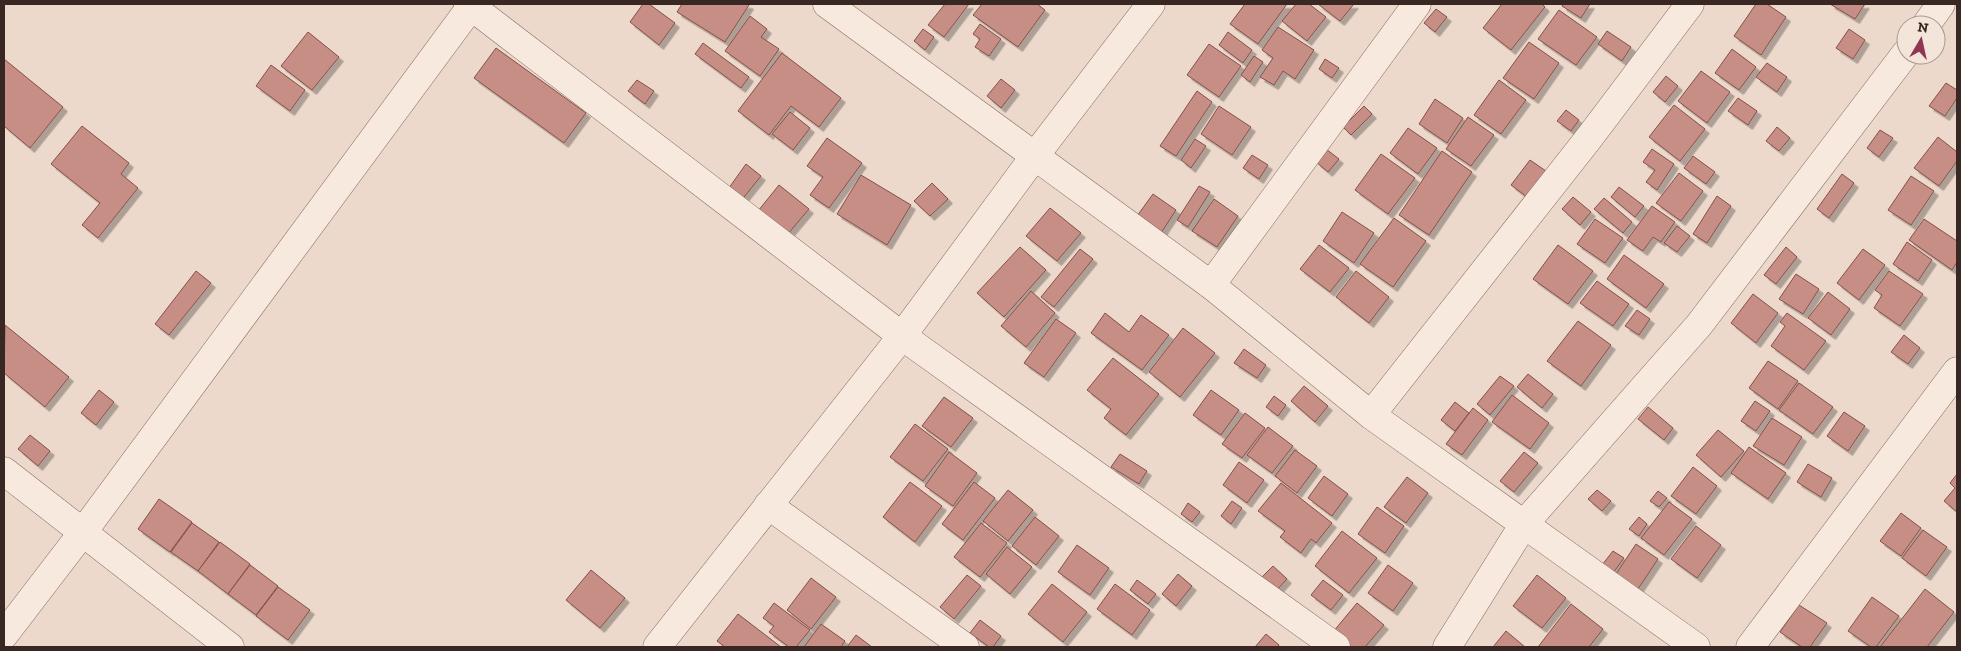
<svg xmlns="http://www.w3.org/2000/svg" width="1961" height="651" viewBox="0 0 1961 651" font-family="'Zilla Slab',serif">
<defs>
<filter id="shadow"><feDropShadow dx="4.5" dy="4.5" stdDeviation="0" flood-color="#0004"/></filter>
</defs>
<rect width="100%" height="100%" fill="#ecd9cb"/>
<g fill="#c68e85" stroke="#854f48" filter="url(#shadow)">
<polygon points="643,4 649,4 675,23 659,45 630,22"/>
<polygon points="682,4 748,4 749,5 725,42 677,12"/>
<polygon points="945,4 969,4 944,37 928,25"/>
<polygon points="982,4 1037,4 1045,10 1018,47 973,15"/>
<polygon points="1245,4 1287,4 1258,44 1230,24"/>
<polygon points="1296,4 1309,4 1326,17 1307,41 1282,21"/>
<polygon points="1318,4 1354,4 1340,21"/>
<polygon points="1502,4 1542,4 1545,7 1511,50 1483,28"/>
<polygon points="1563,4 1590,4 1581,18 1562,6"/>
<polygon points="1756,4 1767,4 1786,17 1761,55 1734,36"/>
<polygon points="1830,4 1865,4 1855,19"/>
<polygon points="1436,9 1447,17 1435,32 1424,23"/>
<polygon points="1559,10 1597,37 1576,65 1538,39"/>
<polygon points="750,16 767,29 761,37 779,49 760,76 725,51"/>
<polygon points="980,24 1001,39 989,56 975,47 980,39 973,34"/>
<polygon points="1278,27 1314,50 1295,79 1283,71 1274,85 1260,77 1273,58 1262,50"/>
<polygon points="923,29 934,37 925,50 914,41"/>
<polygon points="1849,29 1865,40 1853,59 1836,48"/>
<polygon points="1607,31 1631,47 1622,61 1598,44"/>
<polygon points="308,32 339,57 312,90 281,66"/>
<polygon points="1228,32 1252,50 1243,63 1219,45"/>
<polygon points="1529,42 1559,63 1534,99 1503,78"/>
<polygon points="703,43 749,77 741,88 695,54"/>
<polygon points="1209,44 1241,66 1219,97 1187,75"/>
<polygon points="496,48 586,113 564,143 474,78"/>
<polygon points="1732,49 1756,67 1739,90 1715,73"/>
<polygon points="782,53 841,98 819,127 791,106 769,135 738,111"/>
<polygon points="1254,56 1263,62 1250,82 1241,75"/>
<polygon points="4,59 63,107 30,148 4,126"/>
<polygon points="1325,59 1339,68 1332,78 1319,69"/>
<polygon points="1767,63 1787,77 1777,92 1756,77"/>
<polygon points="271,65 305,90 290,111 256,86"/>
<polygon points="1701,71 1730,92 1707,123 1678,101"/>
<polygon points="1666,76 1678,86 1665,102 1653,92"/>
<polygon points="1001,79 1015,90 1001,108 987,96"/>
<polygon points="637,80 654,91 645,104 628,91"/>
<polygon points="1499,80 1526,100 1501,134 1474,115"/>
<polygon points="1946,83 1957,90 1957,98 1945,116 1929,106"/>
<polygon points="1197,91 1212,102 1176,156 1160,146"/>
<polygon points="1738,98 1757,111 1748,125 1728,111"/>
<polygon points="1435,99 1463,118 1447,143 1419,124"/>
<polygon points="1674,105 1705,129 1680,161 1649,137"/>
<polygon points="1219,106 1251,127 1232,155 1201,134"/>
<polygon points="1364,106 1372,114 1351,135 1343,127"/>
<polygon points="1566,110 1579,120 1571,131 1557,121"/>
<polygon points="790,112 810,128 793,150 772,134"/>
<polygon points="1468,117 1494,135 1471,166 1446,149"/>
<polygon points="82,126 129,163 121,174 138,188 98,238 82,225 100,203 51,164"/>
<polygon points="1777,127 1790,138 1779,151 1766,141"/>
<polygon points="1408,128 1437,148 1418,174 1390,153"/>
<polygon points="1880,130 1893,138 1879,157 1867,148"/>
<polygon points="1938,137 1957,152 1957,161 1939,186 1914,168"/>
<polygon points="827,138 862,163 829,208 810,195 823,177 807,166"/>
<polygon points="1195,139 1206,146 1191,168 1181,160"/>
<polygon points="1326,149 1339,159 1328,172 1316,162"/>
<polygon points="1652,149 1674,164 1657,190 1646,182 1655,170 1643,162"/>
<polygon points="1442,151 1472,172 1429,235 1399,215"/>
<polygon points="1381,154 1415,178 1388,214 1355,190"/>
<polygon points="1252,155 1268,165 1259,179 1243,168"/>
<polygon points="1693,156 1715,172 1706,184 1684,168"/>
<polygon points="1530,160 1546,171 1527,197 1511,185"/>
<polygon points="746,164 761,176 740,202 726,192"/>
<polygon points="1679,173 1703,191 1681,221 1656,203"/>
<polygon points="1842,174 1854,183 1829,218 1817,209"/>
<polygon points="861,175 911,205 887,245 837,214"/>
<polygon points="1911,176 1934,191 1911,225 1888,210"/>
<polygon points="932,183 948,199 930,216 914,201"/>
<polygon points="779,185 809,209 787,235 758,211"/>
<polygon points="1199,186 1210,192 1188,227 1177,220"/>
<polygon points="1619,187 1644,206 1635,217 1611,197"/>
<polygon points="1153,194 1176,210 1161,233 1137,216"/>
<polygon points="1717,196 1731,206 1707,243 1693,234"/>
<polygon points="1573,197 1591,212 1580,225 1562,209"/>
<polygon points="1604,198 1632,222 1623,233 1594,209"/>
<polygon points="1214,199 1238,216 1217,247 1192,231"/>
<polygon points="1652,206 1675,222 1661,242 1653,237 1643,251 1627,240"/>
<polygon points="1050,208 1081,233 1057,261 1026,236"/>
<polygon points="1342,212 1374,233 1354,263 1323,241"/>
<polygon points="1394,218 1426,241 1393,287 1360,264"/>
<polygon points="1595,219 1623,238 1605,263 1577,244"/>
<polygon points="1924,219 1957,241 1957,262 1952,270 1909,240"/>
<polygon points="1677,226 1690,236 1677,252 1664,243"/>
<polygon points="1907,242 1932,260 1918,281 1893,264"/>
<polygon points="1319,245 1349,268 1330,292 1300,269"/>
<polygon points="1558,245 1593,271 1568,304 1533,279"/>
<polygon points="1020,247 1046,270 1004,317 977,293"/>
<polygon points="1786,247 1797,257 1776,284 1764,275"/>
<polygon points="1080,249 1093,259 1054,307 1041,297"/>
<polygon points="1863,249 1885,265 1859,300 1837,283"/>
<polygon points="1624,255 1664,284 1646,308 1607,279"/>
<polygon points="196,271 211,283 169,335 155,324"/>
<polygon points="1356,271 1389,297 1369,323 1336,297"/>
<polygon points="1889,271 1923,294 1900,326 1874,308 1882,295 1875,290"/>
<polygon points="1796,274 1819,289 1803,314 1779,299"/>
<polygon points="1597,281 1629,304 1613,326 1580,303"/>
<polygon points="1031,291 1055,313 1026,347 1001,326"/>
<polygon points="1828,292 1850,309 1831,335 1808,318"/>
<polygon points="1753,294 1778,313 1756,343 1731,323"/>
<polygon points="1637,310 1650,319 1639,335 1625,326"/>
<polygon points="1105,313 1129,332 1141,315 1169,335 1142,370 1091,333"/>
<polygon points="1787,313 1826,341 1804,370 1771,346 1785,326 1780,322"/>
<polygon points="1056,319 1076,333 1044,377 1024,363"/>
<polygon points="1578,321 1611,345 1581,386 1547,361"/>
<polygon points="5,325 69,377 45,407 4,373"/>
<polygon points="1183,328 1215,353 1180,397 1149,372"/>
<polygon points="1904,335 1920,348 1908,364 1891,352"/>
<polygon points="1244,349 1266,365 1257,378 1234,363"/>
<polygon points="1113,358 1159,394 1126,435 1104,418 1111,409 1087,390"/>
<polygon points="1768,361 1798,381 1778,409 1749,388"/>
<polygon points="1528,374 1553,394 1542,408 1517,387"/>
<polygon points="1500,376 1514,386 1490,415 1477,404"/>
<polygon points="1799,383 1833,407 1813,434 1779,410"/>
<polygon points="1304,386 1328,406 1315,422 1291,401"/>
<polygon points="99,390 114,402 96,425 81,413"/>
<polygon points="1211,390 1239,410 1221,435 1193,415"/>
<polygon points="1512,395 1549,423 1530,449 1492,422"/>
<polygon points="1274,396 1286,405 1278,416 1266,407"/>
<polygon points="944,397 973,418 951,447 922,426"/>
<polygon points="1755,401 1770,411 1756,431 1741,421"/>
<polygon points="1455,402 1469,413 1455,431 1441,420"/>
<polygon points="1648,407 1673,428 1664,440 1638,419"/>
<polygon points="1473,408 1488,420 1462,455 1446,444"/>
<polygon points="1844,412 1865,426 1848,451 1827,436"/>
<polygon points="1245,413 1265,428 1242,458 1222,444"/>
<polygon points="1772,418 1802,437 1784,465 1753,446"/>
<polygon points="915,424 948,449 923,481 890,457"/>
<polygon points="1268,427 1293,446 1272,473 1247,455"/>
<polygon points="1718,430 1744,451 1721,477 1696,455"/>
<polygon points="30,435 50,451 38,466 18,449"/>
<polygon points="1749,447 1786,473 1768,499 1731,473"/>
<polygon points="1295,450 1317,466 1297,493 1275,476"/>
<polygon points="949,452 977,473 953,506 925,486"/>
<polygon points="1524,452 1538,463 1514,492 1500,481"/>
<polygon points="1120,454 1147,471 1139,484 1111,467"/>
<polygon points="1239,462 1264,480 1247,503 1223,485"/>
<polygon points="1808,464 1832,478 1821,497 1797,482"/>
<polygon points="1693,467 1717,486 1696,514 1671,496"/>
<polygon points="1957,474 1957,512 1944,501 1955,488 1950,483"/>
<polygon points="1324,476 1348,494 1332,516 1308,498"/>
<polygon points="1407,477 1428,493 1406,523 1384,507"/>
<polygon points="910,482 942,506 915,542 883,517"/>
<polygon points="974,482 995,498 963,540 942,524"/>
<polygon points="1281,483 1332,523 1316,543 1311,539 1301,553 1280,537 1285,531 1258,511"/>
<polygon points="1008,490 1033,510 1008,541 983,521"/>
<polygon points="1597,490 1611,501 1602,511 1588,499"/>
<polygon points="1658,491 1667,498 1659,507 1650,501"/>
<polygon points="159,499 192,522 170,552 138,529"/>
<polygon points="1232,501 1242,508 1231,524 1221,516"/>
<polygon points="1669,502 1692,519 1664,555 1641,538"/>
<polygon points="1188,503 1200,512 1192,522 1181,514"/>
<polygon points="1377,507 1404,526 1385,553 1358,534"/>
<polygon points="1901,513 1921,528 1901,556 1880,541"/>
<polygon points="1035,517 1059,536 1036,565 1012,546"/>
<polygon points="1639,517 1647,524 1639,536 1629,529"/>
<polygon points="192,523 219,542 198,571 171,552"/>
<polygon points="981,523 1007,543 980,577 954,557"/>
<polygon points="1696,526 1721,545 1697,578 1671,559"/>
<polygon points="1923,530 1947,547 1926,576 1902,558"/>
<polygon points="1342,531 1377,558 1349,593 1315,566"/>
<polygon points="220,542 250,564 228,594 198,571"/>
<polygon points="1636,544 1658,559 1636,592 1614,577"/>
<polygon points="1077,545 1109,568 1090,595 1058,572"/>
<polygon points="1007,547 1032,567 1010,594 986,574"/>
<polygon points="1613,551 1624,558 1613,573 1602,565"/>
<polygon points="250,565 278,586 256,615 228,594"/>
<polygon points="1388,565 1413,583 1393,611 1368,593"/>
<polygon points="1273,566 1287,579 1275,592 1260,579"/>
<polygon points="591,570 625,598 600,628 566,600"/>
<polygon points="1178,574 1192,586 1176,606 1162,594"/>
<polygon points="967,575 981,586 954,619 940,607"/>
<polygon points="1537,575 1566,598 1542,628 1513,606"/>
<polygon points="811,578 836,597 811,629 787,610"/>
<polygon points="1137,580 1156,594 1148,604 1130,590"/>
<polygon points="1323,580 1343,595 1331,610 1311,595"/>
<polygon points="1052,584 1087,612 1063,642 1028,614"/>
<polygon points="1115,584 1150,610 1132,635 1097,609"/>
<polygon points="278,587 310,610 288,640 256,616"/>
<polygon points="1925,589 1954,612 1927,647 1880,647"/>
<polygon points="1872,597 1899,616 1876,647 1871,647 1848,631"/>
<polygon points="774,603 810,630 796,647 789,647 769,632 774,626 763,618"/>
<polygon points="1357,603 1384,625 1365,647 1351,647 1333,632"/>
<polygon points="1571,604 1603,629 1589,647 1538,647"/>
<polygon points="1799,605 1827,623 1810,647 1802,647 1780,632"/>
<polygon points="738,614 781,647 725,647 717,641"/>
<polygon points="980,620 1001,636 993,647 989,647 970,633"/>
<polygon points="821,624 845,641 841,647 804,647"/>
<polygon points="1506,631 1525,647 1493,647"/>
<polygon points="1266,634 1279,645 1277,647 1255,647"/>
<polygon points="856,635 872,647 847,647"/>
</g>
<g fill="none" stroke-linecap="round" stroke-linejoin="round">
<defs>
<g id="minor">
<polyline points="468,4 902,336 1336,647"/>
<polyline points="827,4 1211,285 1371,415 1696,647"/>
<polyline points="1926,25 1941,4"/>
<polyline points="1211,285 1417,4"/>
<polyline points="1371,415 1589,138 1690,4"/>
<polyline points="4,471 230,647"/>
<polyline points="768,505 965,647"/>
<polyline points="4,635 83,532 473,4"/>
<polyline points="657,647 902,336 1034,157 1151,4"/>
<polyline points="1447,647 1524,524 1699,325 1906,53"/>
<polyline points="1750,647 1957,371"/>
</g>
</defs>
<use href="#minor" stroke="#876a61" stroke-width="29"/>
<use href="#minor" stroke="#f7e9de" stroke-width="28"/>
</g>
<rect width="1961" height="651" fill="none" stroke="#392723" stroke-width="10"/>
<g transform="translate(1921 40) rotate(9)"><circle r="24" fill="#f4e5db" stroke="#a99991"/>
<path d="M0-4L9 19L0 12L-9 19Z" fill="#913650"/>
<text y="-8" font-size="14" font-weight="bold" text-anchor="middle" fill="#392723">N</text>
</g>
</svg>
